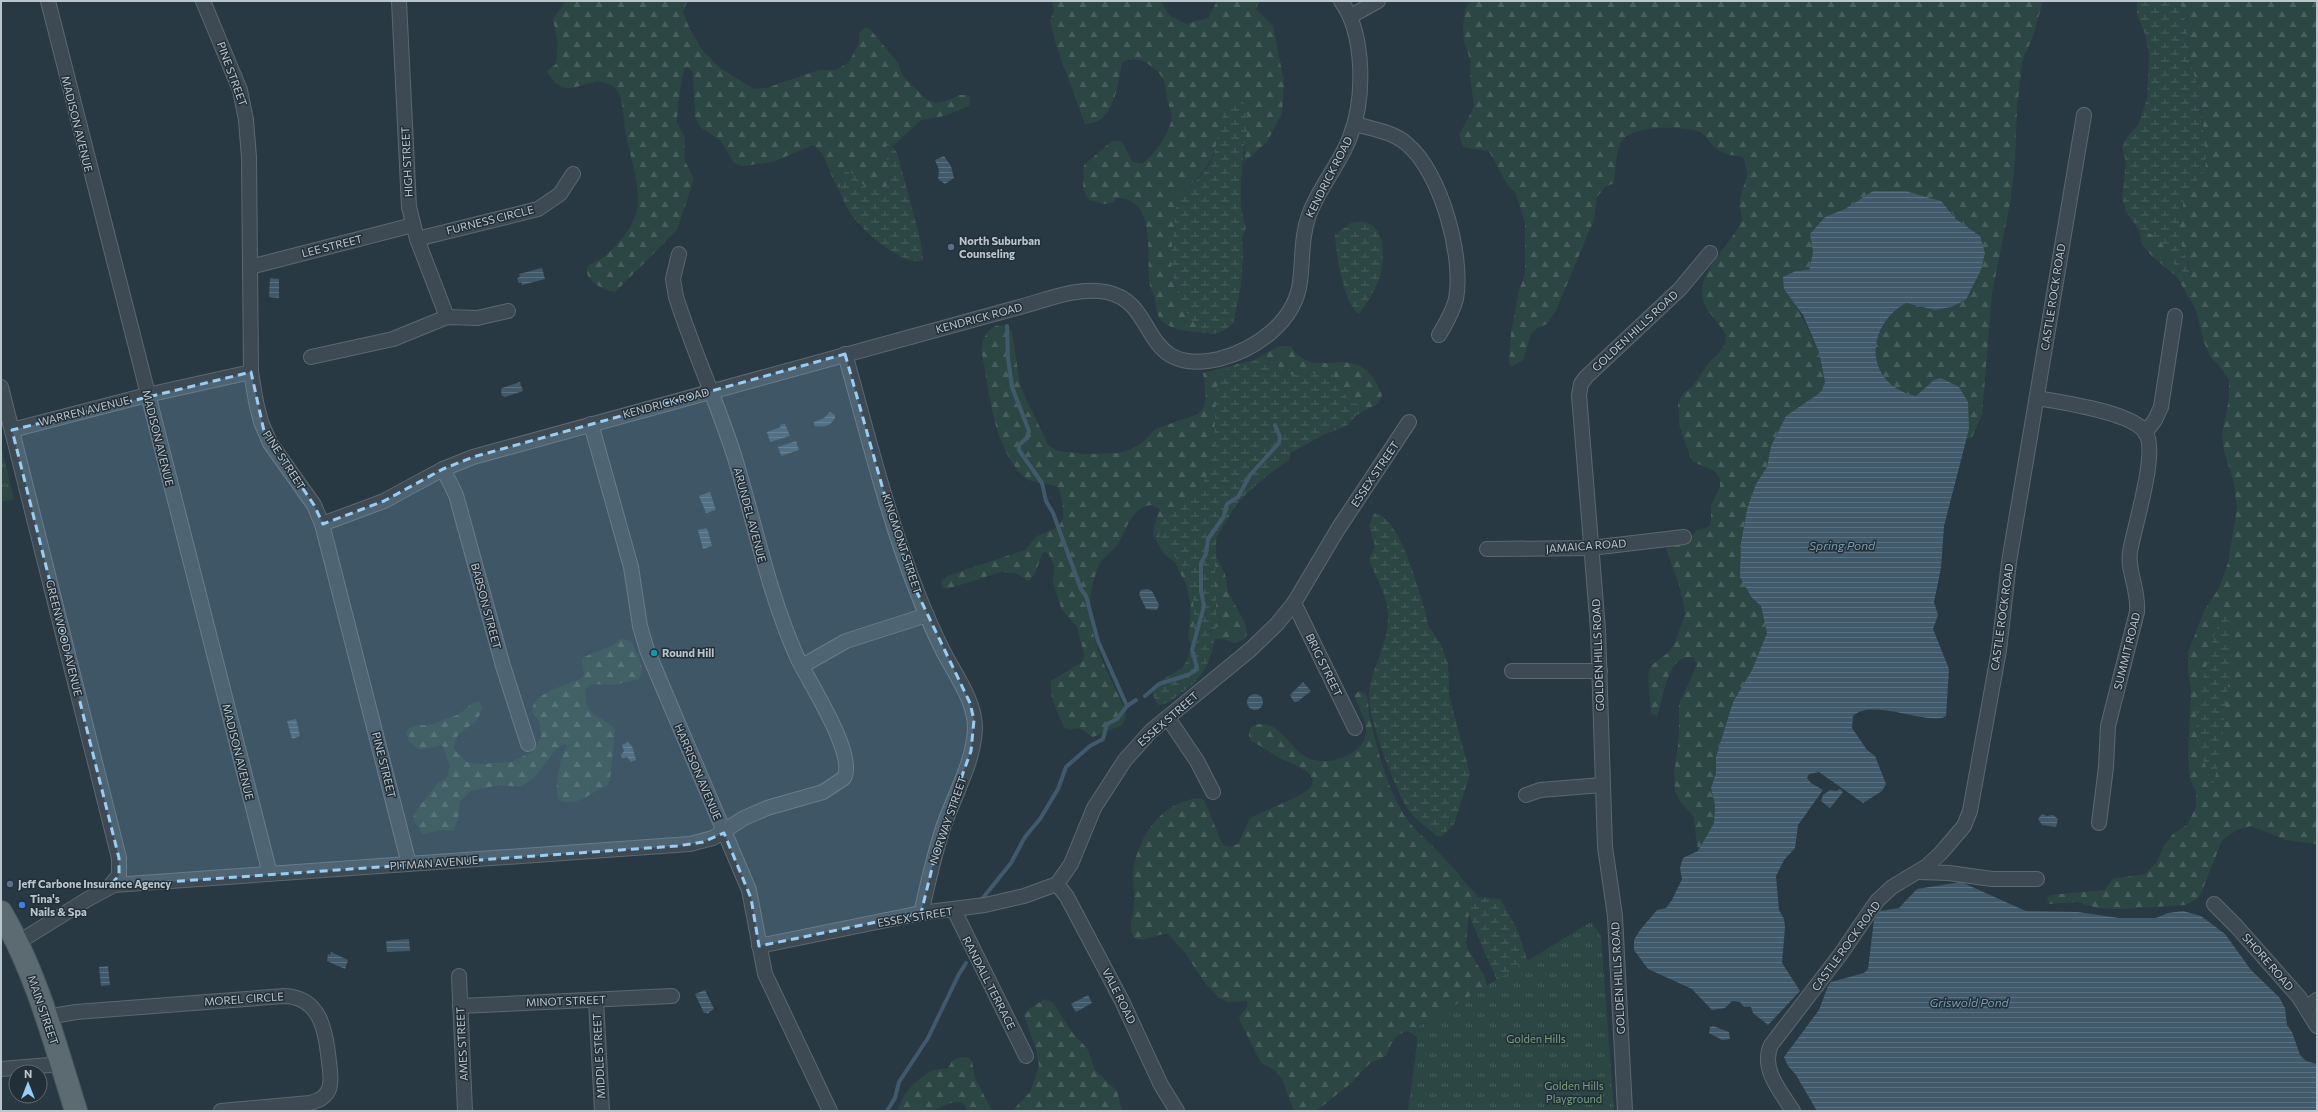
<svg xmlns="http://www.w3.org/2000/svg" width="2318" height="1112" viewBox="0 0 2318 1112" font-family="Commissioner,sans-serif">
<defs>
<pattern id="forest-firs" width="22" height="20" patternUnits="userSpaceOnUse"><rect width="22" height="20" fill="#2c4643"/><path d="M5 1l3.5 6h-7zM16 11l3.5 6h-7z" fill="#495f5d"/></pattern>
<pattern id="wetland-marsh" width="20" height="14" patternUnits="userSpaceOnUse"><rect width="20" height="14" fill="#2c4643"/><path d="M1 5h8M5 5V1M11 12h8M15 12V8" fill="none" stroke="#495f5d"/></pattern>
<pattern id="park-tufts" width="24" height="20" patternUnits="userSpaceOnUse"><rect width="24" height="20" fill="#2c4643"/><path d="M3 7l-1-3M5 7V3M7 7l1-3M15 17l-1-3M17 17v-4M19 17l1-3" fill="none" stroke="#495f5d"/></pattern>
<pattern id="water-rules" width="6" height="5" patternUnits="userSpaceOnUse"><rect width="6" height="5" fill="#405a6b"/><path d="M0 2.5h6" fill="none" stroke="#5a707f"/></pattern>
</defs>
<rect width="100%" height="100%" fill="#293943"/>
<g fill="url(#forest-firs)">
<path d="M566,1H687L683,13L689,27L703,51L720,68L754,89L766,88L819,70H836L849,62L859,43V33L864,28H869L898,63L903,76L927,100L937,103L949,100L959,95H969L970,100L969,106L944,116L921,120L893,146L892,143L886,147L890,176L886,188H866L852,173L841,177L840,192C829,176 829,156 813,145L773,162L743,166L734,163L720,140L700,127L695,116L693,73L688,67L684,68L678,103L677,122L685,139L684,159L694,179L677,230L615,292C606,291 585,282 587,269C588,263 599,261 604,257C616,247 628,233 634,219C645,197 630,157 626,135C623,120 625,100 615,88C611,84 603,82 598,81C576,85 563,99 547,71L556,64L558,44L553,19Z"/>
<path d="M1052,1H1161L1169,15L1186,24L1208,18L1217,1H1259L1256,9L1273,26L1284,82L1282,113L1267,142L1244,162L1247,121L1223,117C1213,160 1213,166 1179,195L1176,201C1176,244 1161,271 1187,311C1193,319 1199,328 1207,333C1194,332 1174,331 1163,322C1156,316 1156,307 1155,299C1154,294 1151,290 1150,285C1145,258 1159,198 1116,198L1113,203L1104,204L1089,200L1083,189L1084,165L1112,141H1121L1132,161L1142,164C1155,154 1169,134 1172,118C1172,113 1169,107 1168,103C1166,95 1166,85 1163,79C1155,65 1135,53 1122,63C1117,85 1115,124 1085,124L1057,48L1050,21L1054,11Z"/>
<path d="M1470,1H2043L2034,33L2022,62L2017,109L2015,159L2011,198L1992,293L1982,415L1972,437L1966,440L1969,429L1934,380L1916,396C1863,384 1864,328 1906,303L1935,310L1951,307L1967,300L1981,270L1980,236L1956,219L1949,209L1873,191L1845,209L1825,217L1810,234L1813,252L1809,270L1796,271L1795,303L1819,352L1825,382L1821,392L1786,416L1771,446L1767,467L1756,484L1747,509L1741,543L1752,598L1761,606L1767,633L1752,670L1733,703L1716,757V773L1711,788L1715,805L1714,823L1698,851L1693,815L1681,803L1675,791L1674,774L1679,738V704L1697,665L1694,658C1667,650 1663,702 1657,716L1651,713L1648,675L1651,666L1669,652L1676,640L1685,614L1681,591L1666,548L1688,540L1697,530L1709,527L1711,520V505L1720,487V480L1716,472L1692,461L1680,428L1678,404L1683,394L1693,386L1709,362L1718,354L1725,344L1726,335C1720,324 1710,315 1705,305C1691,273 1732,246 1742,220C1742,214 1739,207 1740,201C1743,178 1752,183 1743,157C1733,155 1725,155 1717,149C1711,145 1706,135 1700,132C1683,126 1628,124 1620,144C1615,156 1616,170 1614,183L1605,187L1597,197L1594,220L1556,310L1547,324L1537,328L1531,334L1523,360L1511,367L1509,362L1511,333L1519,291L1525,273V223L1516,194L1507,184L1489,151L1463,147L1459,135L1474,107L1470,75L1471,62L1464,41L1463,27L1465,9Z"/>
<path d="M2178,1H2317V844L2286,840L2251,826L2237,830L2222,840L2202,891L2197,899L2185,905L2124,909L2098,908L2077,902L2049,904L2047,898L2050,895L2105,890L2112,879L2145,874L2156,863L2165,844L2173,834L2187,825L2196,807V792L2190,779L2188,756L2191,690L2188,671V653L2204,611L2219,588L2228,563L2237,508L2233,479L2224,451L2222,434L2229,399V380L2219,365L2211,358L2204,342L2196,310L2177,277L2151,255L2142,245L2139,230C2146,232 2152,233 2157,237C2171,247 2166,269 2192,275L2180,241V225L2184,197L2205,170L2206,155L2200,99L2191,62L2183,9Z"/>
<path d="M998,325L1007,326L1012,332L1020,385L1025,397L1049,446L1058,451L1087,454L1119,453L1131,449L1142,443L1155,429L1198,414L1203,408L1206,399L1203,373L1254,360L1277,347L1291,346C1293,349 1295,354 1299,356C1325,377 1360,339 1382,395L1379,403L1283,454L1242,495L1216,538L1215,554L1225,574L1228,592L1245,623L1247,635L1241,641L1233,643L1224,639H1214L1190,643L1188,639L1191,607L1186,584L1175,563L1164,554L1153,535L1154,526L1160,509L1151,505C1131,508 1128,527 1119,542C1114,551 1103,556 1099,565C1076,620 1102,660 1125,709L1126,717L1122,725L1093,737C1082,732 1083,725 1070,730L1065,728C1058,713 1049,698 1051,681L1082,662L1084,654L1077,627L1062,610L1053,584L1054,567L1049,554L1045,552L1042,554L1035,574L1029,581L1015,573L1001,572L947,589L942,587L941,582L947,576L1025,550L1037,536L1058,527L1063,519V506L1059,488C1047,481 1029,485 1020,473C996,445 991,406 985,370C984,363 981,353 982,346C983,337 989,328 998,325Z"/>
<path d="M621,639L631,641C636,652 646,667 639,679L613,685L591,684L585,690C585,720 599,712 615,729L610,780L607,786C590,791 577,810 558,799C555,786 558,773 561,760C562,755 566,751 567,745L564,744L556,749L534,778L520,787L499,785L471,791L460,801L458,820L453,831L439,830L423,834L413,818L415,812L437,784L447,777L450,765L442,745L420,750L409,742L406,733C412,721 422,727 433,724C436,723 458,715 459,714C467,709 471,701 480,702L483,709C480,713 478,720 474,723C464,730 454,734 454,749L466,762L478,764L511,762L532,752L541,738L540,723L532,712C532,692 567,686 581,678L584,675L582,660L584,657L613,645Z"/>
<path d="M1359,691L1366,694C1369,702 1368,710 1370,718C1378,752 1390,802 1414,828C1432,846 1451,863 1466,884C1470,889 1475,891 1478,897L1469,913L1466,942L1467,948L1484,975L1488,989L1422,1044L1416,1036L1407,1031C1395,1034 1390,1045 1386,1056L1370,1063L1350,1084L1316,1111H1294L1282,1079L1273,1069L1261,1063L1240,1021L1239,1018L1247,1007V1001L1228,1002L1219,998L1204,982L1186,954L1168,934C1156,933 1146,943 1134,938C1127,924 1133,919 1134,905C1135,895 1133,885 1133,874C1135,846 1153,814 1180,803C1187,801 1196,796 1204,800L1223,845L1230,847L1238,844L1250,818C1262,811 1303,797 1310,788C1322,772 1289,763 1280,758C1270,752 1261,746 1251,741L1249,735L1250,728C1255,723 1264,723 1271,726C1285,732 1293,751 1308,758C1327,767 1363,756 1366,733C1367,722 1358,706 1354,695Z"/>
<polygon points="1045,999 1053,1003 1074,1035 1087,1048 1095,1070 1117,1091 1122,1111 1012,1111 1030,1092 1039,1066 1036,1049 1024,1015 1030,1008"/>
<path d="M960,1057L969,1058L972,1061L975,1078L992,1111H967C963,1091 939,1110 930,1111C919,1112 908,1111 898,1111C899,1097 919,1076 932,1071C937,1069 942,1069 948,1068L953,1060Z"/>
</g>
<g fill="url(#wetland-marsh)">
<path d="M2137,1H2178L2183,9L2191,62L2200,99L2206,155L2205,170L2184,197L2180,225V241L2192,276C2160,266 2175,238 2139,230L2126,212L2122,198L2126,163L2122,147L2127,137L2139,124L2147,98L2149,54L2145,34L2137,14Z"/>
<path d="M1237,100L1243,102C1253,119 1244,139 1243,157C1241,180 1238,206 1246,228L1242,238L1243,255L1241,286L1233,324C1226,329 1217,336 1208,333C1187,327 1172,283 1171,263C1171,242 1176,222 1176,201L1179,195C1189,186 1201,178 1208,167C1222,147 1214,112 1237,100Z"/>
<path d="M889,141L897,153L921,242L923,260C904,272 816,201 846,171L852,173L866,188H886C896,174 879,152 889,141Z"/>
<path d="M1363,222C1385,225 1384,254 1381,272C1378,286 1368,302 1359,314C1343,303 1336,253 1335,235L1351,223Z"/>
<path d="M1263,358C1276,360 1282,374 1296,375C1309,377 1322,368 1334,372L1337,384L1351,403L1358,404L1362,408L1348,425L1323,435L1291,453L1289,460C1267,474 1227,507 1218,531C1216,537 1216,545 1216,552C1211,600 1231,658 1184,691C1176,696 1168,705 1158,705L1153,695C1152,677 1176,677 1184,665C1197,646 1197,589 1185,570C1179,559 1167,551 1159,540L1160,522C1172,509 1194,499 1203,483C1222,451 1210,407 1220,374L1225,370Z"/>
<path d="M1374,513C1400,517 1417,585 1424,607L1428,625L1441,645L1448,663L1449,695L1470,774L1454,824L1441,837L1437,836C1428,828 1417,821 1410,812C1396,794 1366,713 1369,692C1373,664 1389,644 1388,613C1387,593 1375,578 1369,559L1375,547L1369,525Z"/>
<path d="M2228,608C2235,644 2231,666 2226,700C2222,732 2223,755 2212,787L2197,738L2196,712L2212,641L2223,612Z"/>
<polygon points="1478,897 1500,899 1517,929 1530,968 1505,999 1466,908 1466,904 1471,899"/>
</g>
<g fill="url(#park-tufts)">
<polygon points="1,446 14,499 1,502"/>
<polygon points="1591,922 1601,936 1614,1111 1408,1111 1419,1027"/>
</g>
<g fill="url(#water-rules)">
<polygon points="944,156 951,166 954,178 945,184 938,179 939,170 935,160"/>
<path d="M1873,191H1905L1941,201L1956,219L1980,236L1985,253L1981,270L1966,300L1951,307L1935,310L1906,303C1864,327 1864,385 1916,396L1934,380L1941,378L1959,387L1968,402L1969,429L1944,526L1941,568L1934,602L1938,615L1933,629L1949,669L1946,716C1931,727 1872,697 1853,716L1852,728L1867,750L1875,756L1886,784L1882,791L1863,803L1819,772L1809,774L1807,778L1811,783L1823,790L1798,825L1795,848L1784,860L1776,876L1779,910L1784,919L1785,927L1782,963L1800,991L1768,1025L1753,1013L1751,1007H1744L1740,1002L1732,1001L1725,1008L1712,1010L1692,989L1648,969L1634,950V940L1640,930L1657,910L1666,908L1672,900L1682,879L1680,868L1683,858L1698,851L1714,823L1715,805L1711,788L1716,773V757L1733,702L1752,670L1767,633L1761,606L1752,598L1740,577L1741,543L1747,509L1756,484L1767,467L1771,446L1786,416L1821,392L1825,382L1819,352L1803,315L1784,289L1783,277L1796,271L1809,270L1813,252L1810,234L1825,217L1845,209Z"/>
<polygon points="542,268 545,279 522,285 521,282 519,283 517,278 520,277 519,274"/>
<polygon points="270,278 279,279 279,298 269,297"/>
<polygon points="520,382 523,391 505,397 502,396 501,390 502,388"/>
<path d="M830,412L835,415V418C829,428 823,427 814,426V422L824,418Z"/>
<polygon points="785,424 790,436 770,442 767,432 781,427 780,425"/>
<polygon points="796,441 799,450 781,456 778,447"/>
<polygon points="710,492 716,510 706,513 699,496"/>
<polygon points="707,528 712,546 703,549 698,530"/>
<polygon points="1147,589 1152,591 1159,605 1157,610 1146,609 1139,594 1141,590"/>
<polygon points="1303,682 1311,691 1297,702 1294,702 1290,695"/>
<circle cx="1255" cy="702" r="8"/>
<polygon points="296,719 300,736 292,739 287,721"/>
<polygon points="628,742 632,746 636,760 631,762 627,757 622,758 621,755 624,751 622,745"/>
<polygon points="1840,789 1843,792 1830,808 1821,801 1823,795 1830,790 1836,791"/>
<polygon points="2042,814 2047,816 2053,815 2058,819 2056,827 2042,825 2038,819"/>
<polygon points="1961,882 2026,911 2078,912 2119,918 2156,918 2168,913 2183,911 2201,916 2225,934 2251,970 2279,997 2285,1008 2287,1025 2292,1032 2300,1055 2306,1061 2317,1064 2317,1111 1817,1111 1796,1075 1788,1066 1784,1057 1819,1010 1828,986 1831,982 1864,973 1868,969 1874,920 1880,911 1899,908 1917,889"/>
<polygon points="409,939 410,951 387,952 386,941"/>
<polygon points="331,952 348,960 345,969 327,961 328,954 330,955"/>
<polygon points="108,966 110,985 101,986 99,967"/>
<polygon points="705,990 714,1009 707,1014 706,1012 704,1013 695,994"/>
<polygon points="1088,995 1092,1003 1076,1012 1071,1004"/>
<polygon points="1713,1026 1729,1032 1730,1039 1722,1040 1709,1033 1710,1027"/>
</g>
<g fill="none" stroke-linecap="round" stroke-linejoin="round">
<g stroke="#405a6b" stroke-width="4">
<polyline points="1007,326 1008,358 1012,387 1029,431 1027,438 1019,445 1019,450 1042,483 1046,501 1053,513 1081,589 1086,596 1098,641 1127,706"/>
<polyline points="1145,696 1159,684 1188,675 1195,671 1197,667 1192,650 1204,606 1201,591 1201,563 1206,554 1208,539 1224,516 1227,504 1238,497 1250,475 1279,443 1280,437 1275,425"/>
<polyline points="982,899 1011,863 1025,837 1040,819 1058,789 1066,767 1090,746 1103,739 1107,724 1117,719 1127,706 1136,700"/>
<polyline points="887,1111 895,1098 899,1082 928,1038 959,974 966,963"/>
</g>
<defs>
<g id="street">
<polyline points="48,1 270,874"/>
<polyline points="203,1 240,90 246,120 249,157 251,372 256,402 261,422 270,443 314,505 322,524 409,864"/>
<polyline points="399,1 409,207 417,239 447,317"/>
<polyline points="1351,16 1378,1"/>
<path d="M1355,124C1373,129 1394,132 1408,145C1441,173 1464,257 1456,299C1453,312 1446,323 1439,335"/>
<polyline points="417,239 538,209 560,194 573,174"/>
<polyline points="250,267 413,225"/>
<path d="M845,354C873,453 896,554 941,647C953,672 975,699 975,728C974,761 955,794 944,825C934,854 928,884 921,913"/>
<polyline points="311,357 393,339 447,317 477,318 508,311"/>
<polyline points="1,387 119,858 119,875 110,886"/>
<path d="M2037,398C2060,402 2133,412 2146,433C2158,454 2134,527 2130,552C2127,571 2139,589 2137,612L2108,726L2106,767L2099,823"/>
<polyline points="591,424 631,567 640,626 647,650 749,890 765,974 830,1111"/>
<polyline points="12,430 147,395 251,372"/>
<polyline points="2145,433 2155,420 2161,407 2175,316"/>
<polyline points="443,469 456,495 503,666 528,744"/>
<path d="M322,524L384,501L443,469L473,457L1016,308C1044,301 1077,286 1106,292C1160,302 1138,377 1219,359C1255,350 1295,322 1300,282C1303,259 1301,237 1309,215C1319,187 1340,164 1350,137C1365,99 1365,34 1341,1"/>
<polyline points="1487,549 1591,548 1684,537"/>
<polyline points="1294,603 1355,728"/>
<polyline points="802,666 846,641 927,615"/>
<polyline points="1512,671 1600,671"/>
<polyline points="1168,718 1197,761 1213,792"/>
<polyline points="1526,795 1540,790 1602,785"/>
<polyline points="1919,872 1949,873 1992,879 2037,879"/>
<polyline points="1057,884 1067,897 1122,1001 1161,1085 1177,1111"/>
<polyline points="2214,904 2237,927 2299,997 2317,1026"/>
<polyline points="954,910 1026,1056"/>
<path d="M17,943L88,899L114,885L690,844L713,838L744,818L767,808L823,792L844,778C857,754 808,681 797,657C768,592 755,523 734,455C717,402 693,350 676,297L673,279L679,254"/>
<polyline points="759,946 921,913 985,905 1024,896 1057,884 1071,864 1094,808 1125,760 1151,731 1250,650 1277,624 1294,603 1338,529 1409,422"/>
<polyline points="459,976 465,1111"/>
<polyline points="596,1000 602,1111"/>
<polyline points="460,1006 672,996"/>
<polyline points="2307,1007 2317,1000"/>
<path d="M47,1017L76,1012L284,996C321,997 326,1032 329,1062C330,1070 332,1081 329,1089C326,1097 318,1101 310,1103L221,1111"/>
<polyline points="1,1069 62,1064"/>
<polyline points="1625,1111 1615,916 1605,847 1598,630 1579,395 1581,384 1586,377 1680,289 1710,253"/>
<path d="M1793,1111C1781,1092 1760,1069 1771,1045L1840,955L1877,901L1892,887L1927,866L1941,853L1964,826L1970,811L1999,650L2009,562L2084,115"/>
</g>
<path id="primary" d="M1,912C37,974 55,1044 76,1111"/>
</defs>
<use href="#street" stroke="#5c6870" stroke-width="16"/>
<use href="#primary" stroke="#4a565f" stroke-width="24"/>
<use href="#street" stroke="#3d4a53" stroke-width="14"/>
<use href="#primary" stroke="#5c6a72" stroke-width="22"/>
</g>
<path fill="#99cdf3" fill-opacity="0.2" stroke="#99cdf3" stroke-width="3" stroke-dasharray="8 5" stroke-linejoin="round" d="M845,354L895,532L914,586L970,703L974,720L971,751L939,840L921,913L759,946L751,898L724,833L703,842L677,846L110,886L119,875V858L12,430L251,372L264,431L314,505L323,524L384,501L443,469L473,457Z"/>
<g fill="#5c6f8a" stroke="#222f38" stroke-width="1.5">
<circle cx="951" cy="247" r="4"/>
<circle cx="10" cy="884" r="4"/>
</g>
<circle fill="#0f9aa8" stroke="#222f38" stroke-width="1.5" cx="654" cy="653" r="4"/>
<circle fill="#3f7fe0" stroke="#222f38" stroke-width="1.5" cx="22" cy="905" r="4"/>
<g text-anchor="middle" stroke-width="3" stroke-linejoin="round" paint-order="stroke">
<g font-size="11" fill="#bbc5cc" stroke="#222f38">
<text transform="translate(232 74) rotate(70)" y="4">PINE STREET</text>
<text transform="translate(77 124) rotate(76)" y="4">MADISON AVENUE</text>
<text transform="translate(407 162) rotate(-93)" y="4">HIGH STREET</text>
<text transform="translate(1329 177) rotate(-63)" y="4">KENDRICK ROAD</text>
<text transform="translate(490 220) rotate(-14)" y="4">FURNESS CIRCLE</text>
<text transform="translate(332 246) rotate(-14)" y="4">LEE STREET</text>
<text transform="translate(2053 297) rotate(-81)" y="4">CASTLE ROCK ROAD</text>
<text transform="translate(979 318) rotate(-15)" y="4">KENDRICK ROAD</text>
<text transform="translate(1635 331) rotate(-43)" y="4">GOLDEN HILLS ROAD</text>
<text transform="translate(666 403) rotate(-15)" y="4">KENDRICK ROAD</text>
<text transform="translate(84 411) rotate(-14)" y="4">WARREN AVENUE</text>
<text transform="translate(158 438) rotate(76)" y="4">MADISON AVENUE</text>
<text transform="translate(284 460) rotate(57)" y="4">PINE STREET</text>
<text transform="translate(1375 474) rotate(-56)" y="4">ESSEX STREET</text>
<text transform="translate(750 515) rotate(75)" y="4">ARUNDEL AVENUE</text>
<text transform="translate(902 544) rotate(72)" y="4">KINGMONT STREET</text>
<text transform="translate(1586 546) rotate(-4)" y="4">JAMAICA ROAD</text>
<text transform="translate(486 606) rotate(75)" y="4">BABSON STREET</text>
<text transform="translate(2002 617) rotate(-82)" y="4">CASTLE ROCK ROAD</text>
<text transform="translate(64 638) rotate(76)" y="4">GREENWOOD AVENUE</text>
<text transform="translate(2127 651) rotate(-76)" y="4">SUMMIT ROAD</text>
<text transform="translate(1598 655) rotate(-92)" y="4">GOLDEN HILLS ROAD</text>
<text transform="translate(1324 665) rotate(64)" y="4">BRIG STREET</text>
<text transform="translate(1168 719) rotate(-41)" y="4">ESSEX STREET</text>
<text transform="translate(238 752) rotate(76)" y="4">MADISON AVENUE</text>
<text transform="translate(384 765) rotate(76)" y="4">PINE STREET</text>
<text transform="translate(698 772) rotate(67)" y="4">HARRISON AVENUE</text>
<text transform="translate(948 820) rotate(-71)" y="4">NORWAY STREET</text>
<text transform="translate(434 863) rotate(-4)" y="4">PITMAN AVENUE</text>
<text transform="translate(915 917) rotate(-9)" y="4">ESSEX STREET</text>
<text transform="translate(1846 946) rotate(-54)" y="4">CASTLE ROCK ROAD</text>
<text transform="translate(2268 962) rotate(49)" y="4">SHORE ROAD</text>
<text transform="translate(1618 978) rotate(-93)" y="4">GOLDEN HILLS ROAD</text>
<text transform="translate(989 983) rotate(63)" y="4">RANDALL TERRACE</text>
<text transform="translate(1119 996) rotate(63)" y="4">VALE ROAD</text>
<text transform="translate(244 999) rotate(-4)" y="4">MOREL CIRCLE</text>
<text transform="translate(566 1001) rotate(-2)" y="4">MINOT STREET</text>
<text transform="translate(43 1010) rotate(71)" y="4">MAIN STREET</text>
<text transform="translate(462 1044) rotate(-93)" y="4">AMES STREET</text>
<text transform="translate(599 1056) rotate(-93)" y="4">MIDDLE STREET</text>
</g>
<g font-size="11" font-weight="bold" fill="#bbc5cc" stroke="#222f38" text-anchor="start">
<text x="959" y="245">North Suburban<tspan x="959" dy="13">Counseling</tspan></text>
<text x="662" y="657">Round Hill</text>
<text x="18" y="888">Jeff Carbone Insurance Agency</text>
<text x="30" y="903">Tina's<tspan x="30" dy="13">Nails &amp; Spa</tspan></text>
</g>
<g font-size="11" fill="#7aa17c" stroke="#222f38">
<text x="1536" y="1043">Golden Hills</text>
<text x="1574" y="1090">Golden Hills<tspan x="1574" dy="13">Playground</tspan></text>
</g>
<g font-size="12" font-style="italic" fill="#7d9bad" stroke="#222f38">
<text x="1842" y="550">Spring Pond</text>
<text x="1969" y="1007">Griswold Pond</text>
</g>
</g>
<rect width="2318" height="1112" fill="none" stroke="#bbc5cc" stroke-width="4"/>
<g transform="translate(28 1084)"><circle r="19" fill="#222f38" stroke="#5f6b73"/>
<path d="M0-3L7 15L0 10L-7 15Z" fill="#99cdf3"/>
<text y="-6" font-size="11" font-weight="bold" text-anchor="middle" fill="#bbc5cc">N</text>
</g>
</svg>
